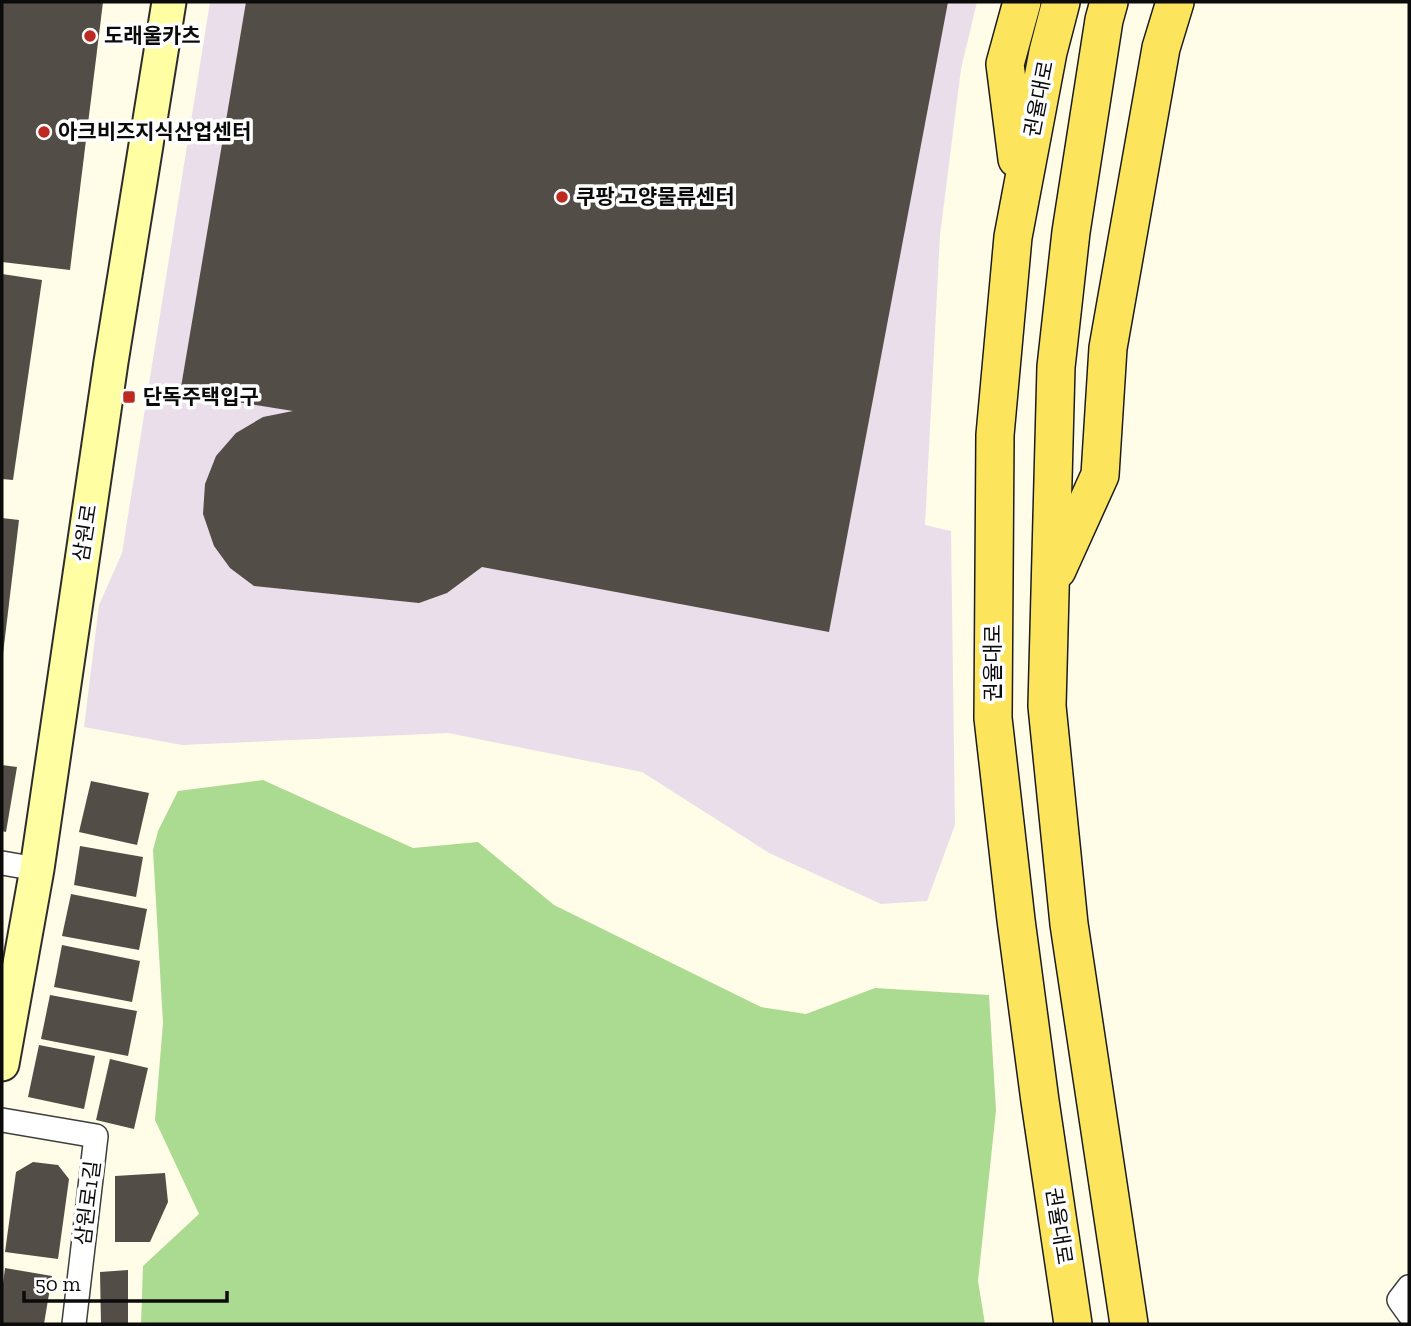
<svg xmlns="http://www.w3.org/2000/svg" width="1411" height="1326" viewBox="0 0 1411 1326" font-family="'Zilla Slab','Noto Sans KR',serif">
<rect width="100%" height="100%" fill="#fffde8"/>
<polygon fill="#eadeea" points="210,2 977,2 961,69 940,235 925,525 951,531 955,825 927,901 881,904 769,853 642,772 448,733 182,745 84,727 99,605 122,553"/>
<polygon fill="#abda91" points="263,780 413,848 478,842 554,905 761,1007 806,1014 875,988 989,995 996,1110 978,1281 985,1324 141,1324 143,1266 199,1214 155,1120 163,1023 153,850 158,831 178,791"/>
<g fill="#534d47">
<polygon points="2,2 103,2 70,270 2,262"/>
<polygon points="246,2 948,2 829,632 482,567 447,593 419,603 254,586 230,568 214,546 203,514 205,484 216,456 236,433 263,417 293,411 180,393"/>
<polygon points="2,274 42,280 13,480 2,479"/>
<polygon points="2,518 19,520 3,654 2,654"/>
<polygon points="2,765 17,767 6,832 2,831"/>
<polygon points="91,781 149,793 137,845 79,832"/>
<polygon points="80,846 143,857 136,897 74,885"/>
<polygon points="71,894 147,909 139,950 62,936"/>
<polygon points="62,945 140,961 132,1002 54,987"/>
<polygon points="50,995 137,1011 128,1056 41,1039"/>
<polygon points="39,1045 95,1056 84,1109 28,1097"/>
<polygon points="110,1059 148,1068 134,1129 96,1120"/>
<polygon points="33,1162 58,1165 69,1179 58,1259 5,1252 16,1172"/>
<polygon points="165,1173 168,1202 150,1242 115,1242 115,1176"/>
<polygon points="5,1268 52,1276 44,1324 2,1324 2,1291"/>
<polygon points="128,1270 128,1324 101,1324 100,1272"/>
</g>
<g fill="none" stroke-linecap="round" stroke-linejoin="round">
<defs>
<g id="minor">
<polyline points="2,863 37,869"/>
<polyline points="2,1120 96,1136 74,1324"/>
<polyline points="1409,1287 1399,1300 1409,1314"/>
</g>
<polyline id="secondary" points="2,1064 37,869 111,362 169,2"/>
<g id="primary">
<polyline points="1061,2 1048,52 1013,237 995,435 993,718 1016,920 1040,1101 1073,1324"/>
<polyline points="1109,2 1104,20 1071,232 1056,367 1047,706 1069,924 1129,1324"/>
<polyline points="1017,159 1005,64 1022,2"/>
<polyline points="1057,570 1100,475 1108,348 1161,48 1175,2"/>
</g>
</defs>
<use href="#minor" stroke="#3e3e3e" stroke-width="26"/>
<use href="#secondary" stroke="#2d2d2d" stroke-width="37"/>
<use href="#primary" stroke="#1c1c1c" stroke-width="40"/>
<use href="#minor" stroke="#fff" stroke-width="23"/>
<use href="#secondary" stroke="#fffea3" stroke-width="33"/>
<use href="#primary" stroke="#fce55c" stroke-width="37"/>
</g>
<g fill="#bc2a21" stroke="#fff" stroke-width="2.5">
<circle cx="90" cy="36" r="7"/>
<circle cx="44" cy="132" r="7"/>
<circle cx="562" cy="197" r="7"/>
<rect x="122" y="390" width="14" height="14" rx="3.5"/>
</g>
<g text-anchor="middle" stroke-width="7" stroke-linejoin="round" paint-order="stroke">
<g font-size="21" font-weight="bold" fill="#0b0b0b" stroke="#fff" text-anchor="start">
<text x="104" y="43">도래울카츠</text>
<text x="58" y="139">아크비즈지식산업센터</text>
<text x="576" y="204">쿠팡 고양물류센터</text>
<text x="143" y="404">단독주택입구</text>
</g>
<g font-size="21" fill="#0b0b0b" stroke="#fff">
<text transform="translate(1039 99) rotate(-79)" y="7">권율대로</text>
<text transform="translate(85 533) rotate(-81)" y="7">삼원로</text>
<text transform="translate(993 663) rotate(-90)" y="7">권율대로</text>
<text transform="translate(88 1203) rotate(-83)" y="7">삼원로1길</text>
<text transform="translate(1059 1226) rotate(81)" y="7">권율대로</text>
</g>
</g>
<rect width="1411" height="1326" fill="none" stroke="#0b0b0b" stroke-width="7"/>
<path d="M24 1291v10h203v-10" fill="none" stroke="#0b0b0b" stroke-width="3.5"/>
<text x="35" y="1291" font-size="21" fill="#0b0b0b" stroke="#ffffff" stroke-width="5" paint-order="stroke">50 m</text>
</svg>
